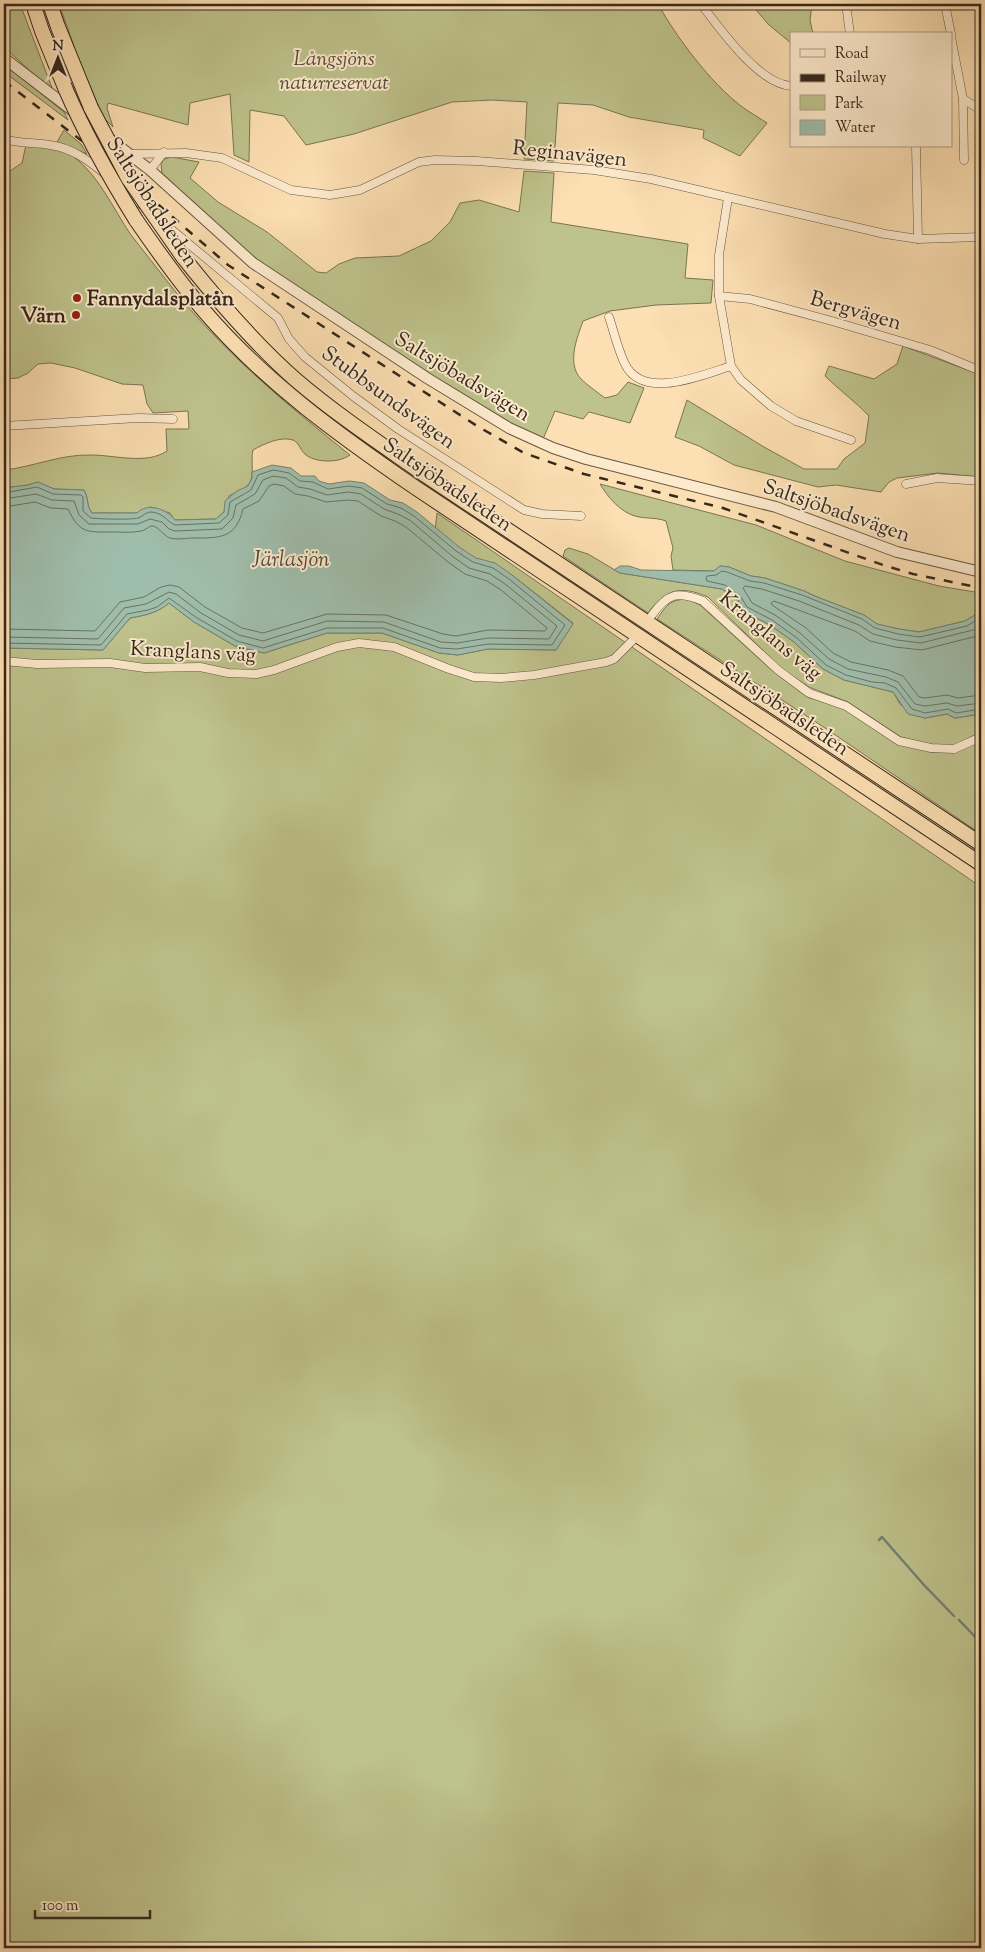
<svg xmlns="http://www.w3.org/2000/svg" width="985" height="1952" viewBox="0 0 985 1952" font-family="'Sorts Mill Goudy',serif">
<rect width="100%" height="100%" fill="#fcdfb2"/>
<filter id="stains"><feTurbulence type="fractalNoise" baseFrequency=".004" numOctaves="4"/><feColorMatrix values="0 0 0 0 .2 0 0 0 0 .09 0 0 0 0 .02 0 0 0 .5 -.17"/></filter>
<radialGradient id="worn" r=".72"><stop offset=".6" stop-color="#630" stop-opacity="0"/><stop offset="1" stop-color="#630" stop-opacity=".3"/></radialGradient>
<g fill="#bec28c" stroke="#797554">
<polygon points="4,4 20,4 54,93 4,47"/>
<path d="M59,4H658C677,38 710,82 741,106C749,112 758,117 767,123L740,156L703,138L704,130L629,117L593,105L558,103L554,161L524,159L527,102L492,100L452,102L354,134L306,145L284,116L250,110L249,162L234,155L230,94L190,103L188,125L108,103L107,108L113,127L103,117L78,57Z"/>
<polygon points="751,4 812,4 810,20 813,34 791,34 791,43 769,25"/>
<polygon points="4,64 64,112 68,120 4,72"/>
<polygon points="64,130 81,144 87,154 57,142"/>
<path d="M26,145C42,146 60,145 73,156C100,177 112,207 131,235C144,252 158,269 171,286C222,351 285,403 350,455C339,463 317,463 306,455C300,451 300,443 293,440C280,436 264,444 253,450C250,461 256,479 247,486C243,490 234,493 229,496L224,512L216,519L174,520L170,513L151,507L137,513H92C86,506 89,498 84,490L54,489L38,482L28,485L4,488V470C33,467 61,454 91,455C115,455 146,465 167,451L166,429H189L188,411L153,413L147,404L143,385L122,384L75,368L51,363L38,364L28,373L18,378L4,379V171H10L22,163Z"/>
<path d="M172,157L199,162L190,178L218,202L267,232L317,272L326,273L339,264L355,258L399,256L431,241L450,222L460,203L479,200L519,212L524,171L554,173L551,222L688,244L685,278L713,280L711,303L656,305L610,311L583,321C577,338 567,362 580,378C587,385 597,392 605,398L617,395L628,382L644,388L630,423L589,412L583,419L555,411L543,439L489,413L275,272L240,247L162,173L161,164L164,159Z"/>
<path d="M903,346L981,375V477L938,473L897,478L889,482L881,492L836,485L818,487L734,465L699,446L675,437L687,400L764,447L804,469H837L844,459L865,443L869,416C855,401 839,390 825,376L829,366L874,379L897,364Z"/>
<path d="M600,484L756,525L845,561L939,586L981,593V617L975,615L965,621L919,632L899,629L877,624L864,615L817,597L804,591L765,578L751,576L729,567L720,566L714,571L673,570L671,556L673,548L666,521C655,517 645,519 635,516C620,512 607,496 600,484Z"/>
<path d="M437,513L981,887V1948H4V648L103,650L130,618C146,615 157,613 169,603L194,622L235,646L264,653L327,633H382L439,653L458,655L488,649L556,650L573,623L512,575L453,552L435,531Z"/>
<path d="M569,548L588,554L620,573L722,589L738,600L743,611L770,625L794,642L823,669L844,680L893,692L900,704L925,718L947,714L955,718L981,714V732L952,746L931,745L901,737L848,702L809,687L781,668L708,597C680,585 667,589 648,613L563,556L565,550Z"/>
<path d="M687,599L700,605L775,673L807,697L843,708L899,744L931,752H951L981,740V834L825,728L657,619C667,605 669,600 687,599Z"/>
</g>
<g fill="#9fbdab" stroke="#748172">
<path d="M272,465L291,468L301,476H315L319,481L329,484L349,481L364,483L390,500L403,503L417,512L459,547L476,558L495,563L512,575L573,624L556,650L488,649L458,655L439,653L382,633H327L264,653L235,646L194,622L169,603C157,613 146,615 130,618L103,650L4,648V488L28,485L38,482L54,489L84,490C89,498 86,506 92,513H137C147,502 167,509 175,520L216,519L224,512L225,501L237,491L248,486L252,478V472Z"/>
<polygon points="620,566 629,566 641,570 704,571 714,571 720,566 729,567 751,576 765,578 804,591 817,597 864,615 877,624 899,629 919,632 965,621 975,615 981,617 981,714 955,718 947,714 925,718 908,714 893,692 844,680 823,669 794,642 770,625 743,611 738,600 722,589 620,573 614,570"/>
</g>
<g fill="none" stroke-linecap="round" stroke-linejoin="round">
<g stroke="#6a7264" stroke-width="1">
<path d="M4,493L37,487L53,494L81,495L83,497V511L91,518C99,519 131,520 138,518C144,516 145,512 152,512C165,514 167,522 175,525L219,523L228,515L230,502L251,490L258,475L273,470L279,471L289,473L300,481L313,482L328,489L349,486L362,488L387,504L401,508L414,516L456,551L473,562L493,568L509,579L565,625L552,645L488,644L457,649L440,648L383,628H327L263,648L237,641L197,618L169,598L157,607L148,610L127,614L101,645L4,643"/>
<polyline points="4,499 36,494 52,500 74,501 79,515 89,524 138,524 150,519 162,522 169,529 175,531 222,529 233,518 236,505 255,494 263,480 273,476 286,478 298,487 310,489 327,495 348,492 361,494 384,509 398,514 411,521 452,556 469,568 490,574 505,584 557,626 549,639 488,638 457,643 441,642 384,622 327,621 263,641 239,635 201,613 176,594 169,592 146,604 124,608 98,639 4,637"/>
<path d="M4,507L35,502L51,508L68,509C80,534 87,532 114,532C122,532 132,533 141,531C144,531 148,527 151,526C158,525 163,536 170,538C178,540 186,538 193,538C219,538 236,539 243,509L259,501L269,486L274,484L284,486L295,494L308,496L326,502L348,500L358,501L381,516L395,521L406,527L448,562L465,574L487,581L501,590L547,628L545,631L488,630L456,636L443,634L386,615L327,614L263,633L242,628L205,607L179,587L170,585L161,587L144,597L120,602L95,631L4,629"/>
<polyline points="981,621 975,621 967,626 920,637 898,634 875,628 862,619 802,595 764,583 750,581 727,572 722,571 716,575 707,576 706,578 707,581 725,585 741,597 747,607 772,620 797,638 826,665 846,675 872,682 885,683 896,688 912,709 925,713 948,709 956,713 981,709"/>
<polyline points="981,628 921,643 897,640 873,634 859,625 799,601 762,589 745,586 743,588 752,603 775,615 800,633 829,659 848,669 886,677 898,682 915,704 925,706 947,703 957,706 981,703"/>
<polyline points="981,635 922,650 895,647 870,641 855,631 774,601 771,603 772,605 806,628 833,653 851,662 888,670 903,676 919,697 925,698 947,695 958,698 981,695"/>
</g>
<g stroke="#748172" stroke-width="2.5">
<polyline points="879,1540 882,1537 924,1585 954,1616"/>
<polyline points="959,1620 981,1643"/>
</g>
<defs>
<g id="minor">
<path d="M701,4C720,29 759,84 791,86"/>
<polyline points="846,4 850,34"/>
<polyline points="945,4 951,34"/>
<polyline points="951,37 963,99 964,160"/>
<polyline points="963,99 981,110"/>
<path d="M4,139C19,144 35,142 50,145C72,148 88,160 105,174"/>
<polyline points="916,146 918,239"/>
<polyline points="130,154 186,153 222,158 291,190 330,195 360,190 419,162 435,160 477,161 594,170 651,179 885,234 918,239 981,237"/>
<polyline points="150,170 164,152"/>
<polyline points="122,188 142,205"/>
<polyline points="728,198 719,255 719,296 731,366 741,380 771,406 796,421 851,440"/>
<polyline points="166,225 278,318 289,339 305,357 353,396 398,429 524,510 542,514 581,516"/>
<polyline points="719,296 750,299 832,321 930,350 981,371"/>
<path d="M609,317C614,332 618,350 625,364C643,401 702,375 731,366"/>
<polyline points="4,426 138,418 173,419"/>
<polyline points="906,484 937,478 981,481"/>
<path d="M652,615C668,593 677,591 703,601L778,670L809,693L846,706L899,741L931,748L954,749L981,737"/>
<polyline points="4,661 37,664 110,663 145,668 200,667 228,673 256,674 274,670 337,647 359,643 394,647 449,669 474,677 501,678 534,675 606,662 614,659 632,641"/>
</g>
<polyline id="tertiary" points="4,58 150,170 253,263 427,378 509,428 553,448 586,459 776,507 897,552 981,572"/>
<g id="motorway">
<polyline points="33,4 42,31 66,90"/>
<polyline points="50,4 58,27 91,108"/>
<path d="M136,220C158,252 180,283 205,312C265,382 340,436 416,488L981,864"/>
<path d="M183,257C218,301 254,343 296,380C337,415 381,444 425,475L981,844"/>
</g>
</defs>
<use href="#minor" stroke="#665642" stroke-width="9"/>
<use href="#tertiary" stroke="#665642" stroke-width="12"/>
<use href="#motorway" stroke="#34281c" stroke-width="16"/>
<use href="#minor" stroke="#fdeacd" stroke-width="8"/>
<use href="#tertiary" stroke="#fdeacd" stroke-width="10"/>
<use href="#motorway" stroke="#fcdfb2" stroke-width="14"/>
<polyline stroke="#34281c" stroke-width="2.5" stroke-dasharray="9 9" stroke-linecap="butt" points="4,81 108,161 228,265 477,426 524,453 584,474 723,508 883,565 913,574 981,588"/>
<defs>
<g id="motorway-bridge">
<path d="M66,90C86,136 110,178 136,220"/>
<polyline points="91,108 128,178 183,257"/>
</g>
</defs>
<use href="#motorway-bridge" stroke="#34281c" stroke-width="16" stroke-linecap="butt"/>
<use href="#motorway-bridge" stroke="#fcdfb2" stroke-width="14"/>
</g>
<g fill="#8f2418" stroke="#fdeacd" stroke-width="2">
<circle cx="77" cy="298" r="5"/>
<circle cx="76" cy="315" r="5"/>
</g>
<g text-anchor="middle" stroke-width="4" stroke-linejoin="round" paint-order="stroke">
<g font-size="21" font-style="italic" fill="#564e38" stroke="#fdeacd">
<text x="334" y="65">Långsjöns<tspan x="334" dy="24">naturreservat</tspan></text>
</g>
<g font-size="21" fill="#34281c" stroke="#fdeacd">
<text transform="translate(570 153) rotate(6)" y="7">Reginavägen</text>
<text transform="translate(153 202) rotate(57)" y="7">Saltsjöbadsleden</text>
<text transform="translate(856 310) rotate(16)" y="7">Bergvägen</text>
<text transform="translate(463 376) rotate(31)" y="7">Saltsjöbadsvägen</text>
<text transform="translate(389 397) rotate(36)" y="7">Stubbsundsvägen</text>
<text transform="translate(448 484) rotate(34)" y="7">Saltsjöbadsleden</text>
<text transform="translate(837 510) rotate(19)" y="7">Saltsjöbadsvägen</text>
<text transform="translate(771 635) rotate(40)" y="7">Kranglans väg</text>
<text transform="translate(193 651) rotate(3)" y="7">Kranglans väg</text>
<text transform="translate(785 708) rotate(34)" y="7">Saltsjöbadsleden</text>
</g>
<g font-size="21" font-weight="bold" fill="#34281c" stroke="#fdeacd" text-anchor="start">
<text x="87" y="305">Fannydalsplatån</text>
<text x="66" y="322" text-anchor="end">Värn</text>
</g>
<g font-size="22" font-style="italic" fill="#4f4d40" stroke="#fdeacd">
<text x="291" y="566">Järlasjön</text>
</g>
</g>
<rect width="985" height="1952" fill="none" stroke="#fcdfb2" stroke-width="20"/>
<rect x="5" y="5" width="975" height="1942" fill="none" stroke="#34281c" stroke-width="2.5"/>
<rect x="10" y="10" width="965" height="1932" fill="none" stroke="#34281c"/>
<rect x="790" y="32" width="162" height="115" fill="#fdeacd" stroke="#ad9c86"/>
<rect x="800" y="49" width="25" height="8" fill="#fdeacd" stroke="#ad9c86"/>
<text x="835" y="58" font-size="15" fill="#34281c">Road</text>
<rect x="800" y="74" width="25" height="8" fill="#34281c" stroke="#ad9c86"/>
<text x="835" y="82" font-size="15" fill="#34281c">Railway</text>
<rect x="800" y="95" width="25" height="15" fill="#bec28c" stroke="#ad9c86"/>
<text x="835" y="108" font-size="15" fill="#34281c">Park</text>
<rect x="800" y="120" width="25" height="15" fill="#9fbdab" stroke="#ad9c86"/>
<text x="835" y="132" font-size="15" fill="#34281c">Water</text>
<g transform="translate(58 58)" stroke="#fdeacd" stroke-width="4" paint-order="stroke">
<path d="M0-4L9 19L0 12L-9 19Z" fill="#34281c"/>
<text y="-8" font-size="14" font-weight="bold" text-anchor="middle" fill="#34281c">N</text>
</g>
<path d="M35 1910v8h115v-8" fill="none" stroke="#34281c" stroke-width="2.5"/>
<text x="42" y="1910" font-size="15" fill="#34281c" stroke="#fdeacd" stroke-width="4" paint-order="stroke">100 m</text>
<rect width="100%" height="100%" filter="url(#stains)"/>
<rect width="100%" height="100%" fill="url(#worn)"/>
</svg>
